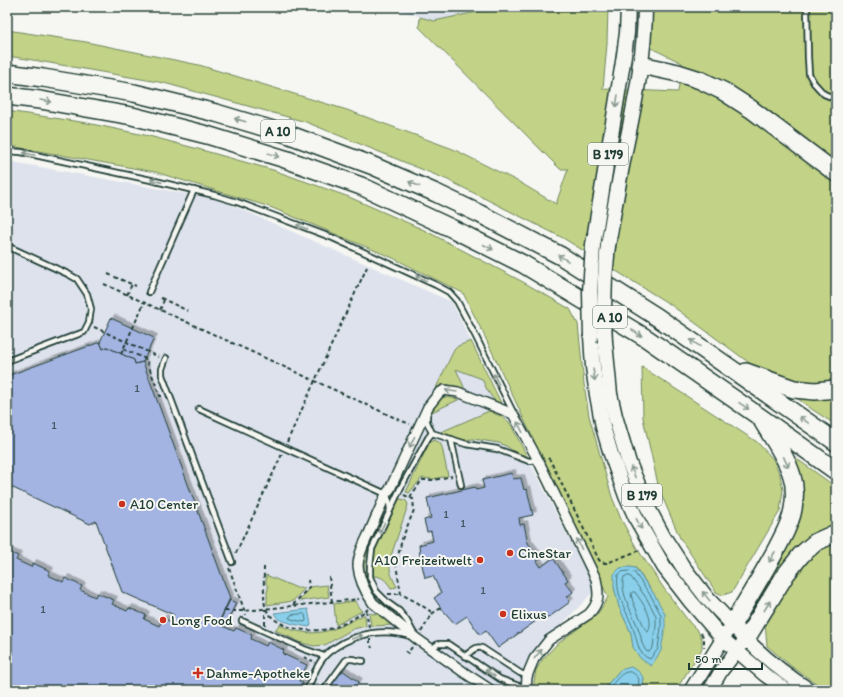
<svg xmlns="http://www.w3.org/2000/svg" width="843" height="697" viewBox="0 0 843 697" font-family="Itim,sans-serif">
<defs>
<filter id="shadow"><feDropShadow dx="3.5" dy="-3.5" stdDeviation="0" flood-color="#0004"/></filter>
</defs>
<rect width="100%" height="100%" fill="#f6f6f2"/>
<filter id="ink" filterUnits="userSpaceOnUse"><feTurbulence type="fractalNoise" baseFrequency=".025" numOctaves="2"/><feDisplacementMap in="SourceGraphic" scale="8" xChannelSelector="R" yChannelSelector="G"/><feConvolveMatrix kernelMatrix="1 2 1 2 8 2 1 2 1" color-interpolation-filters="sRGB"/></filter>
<g filter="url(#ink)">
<g fill="#dde2ed">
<polygon points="390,7 486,7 486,10 434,21"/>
<polygon points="7,161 220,200 452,302 510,423 583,566 601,584 527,660 524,690 7,690"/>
</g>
<g fill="#c2d287" stroke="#70885e" fill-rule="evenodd">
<polygon points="486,7 608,7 607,44 603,89 678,92 682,63 651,48 651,7 836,7 836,425 813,410 671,305 563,238 448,180 306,122 164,83 27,59 7,56 7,30 86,42 199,65 347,110 453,149 519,182 556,204 568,169 560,169 419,27 420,17 434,21 486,10"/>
<path d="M7,111L87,123L149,136L198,149L273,170L349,197L424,230L523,282L570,309L578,324L584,384L589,416L612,497L621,519L636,547L665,590L690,623L698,631L702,639V649L676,690H642L644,678L620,670L603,690H534V682L536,670L542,660L556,645L569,635L597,615L608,597L485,337L463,293L393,258L270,207L155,172L16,147L7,146ZM629,567L636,568L654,594L633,647L631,633L619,607L614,587Z"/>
<path d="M471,341L502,405C491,400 487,390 482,379L456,369L464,387L463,389H462C449,384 445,382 434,392L454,350L458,346Z"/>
<polygon points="642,367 757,442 773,459 780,475 783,490 780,511 732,592 723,595 716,592 680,538 659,489 643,418"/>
<path d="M444,397L453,398L458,399V400L432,412C433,405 438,401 444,397Z"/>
<polygon points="489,411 503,417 510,423 528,458 519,455 506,446 499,443 480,440 473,439 463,440 441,432"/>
<polygon points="435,440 440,443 442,447 448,476 433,479 422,478 409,493 406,492 429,443 432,441"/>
<polygon points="790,454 836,487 836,528 757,614 751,611 780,563 791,540 797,525"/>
<path d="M400,499L405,500L407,502L408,505L391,556C388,570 391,575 397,587L391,588C386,580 382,576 373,576L372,568L374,553L398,501Z"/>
<path d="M384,510C379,533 360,552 366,578H365L362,573V554L382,512Z"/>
<polygon points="836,539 836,690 826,690 792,667 767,646 765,623 804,560"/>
<polygon points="266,575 297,588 305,588 293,601 267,605 267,592 268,589 268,586 266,584"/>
<polygon points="327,585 329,597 299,601 310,587"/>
<polygon points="355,601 359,608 362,611 336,625 334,604"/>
<polygon points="369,613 373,614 379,613 394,625 371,626"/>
<path d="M363,615H365L366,626L353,629L325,645L314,646L302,643L275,630L279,625C285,627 291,630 297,631C322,637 341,627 363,615Z"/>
</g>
<g fill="#89cfeb" stroke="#5f95a2">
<polygon points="629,567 635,568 654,594 665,614 665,627 661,651 651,666 640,658 633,647 631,633 619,607 614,587 614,574 620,568"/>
<polygon points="308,609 311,624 309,627 293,624 278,619 274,613"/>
<polygon points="631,667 638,671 644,678 642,690 603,690 620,670"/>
</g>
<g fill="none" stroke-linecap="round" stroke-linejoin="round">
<g stroke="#49777d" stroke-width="1">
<path d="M629,571L634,572L651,596L661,615V627L658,649L650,659C637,654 638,642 634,631C628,612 615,597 618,575L622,572Z"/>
<path d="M629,576L631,577L647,599L656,616V626L653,647L649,652L646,651C645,649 643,646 642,643C641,639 641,635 639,631C635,617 618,591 624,577Z"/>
<path d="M633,592H635C643,604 655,618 648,632L646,631L633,602L631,594Z"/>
<polygon points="304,614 305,615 306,620 305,622 294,620 289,618 291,615"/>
<path d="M608,690C617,679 627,662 639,679L638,690"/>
</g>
</g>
<g fill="#a3b3e2" stroke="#1f3d34" filter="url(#shadow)">
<polygon points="111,318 154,338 143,362 135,364 134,360 107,347 103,349 100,342"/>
<polygon points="100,342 103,349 107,347 134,360 135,364 143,362 230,598 218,624 234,631 236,628 252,635 251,639 266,646 268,642 284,650 283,654 307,665 299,681 303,683 300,690 7,690 7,551 18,556 16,560 31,567 33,563 50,571 48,575 63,582 65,578 82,586 80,590 95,597 97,593 114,600 112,604 127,611 129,608 146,615 144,619 159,626 163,618 171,622 174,615 122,592 96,521 90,524 11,487 9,481 7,482 7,376"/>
<polygon points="512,473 513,479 521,478 524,490 527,489 533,515 519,518 520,525 524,524 528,543 540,559 537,561 541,567 553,558 568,580 565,582 573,592 567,597 570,602 545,620 540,613 534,618 536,621 498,648 486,631 480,635 467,616 455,624 441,608 434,598 441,593 433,576 425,578 420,556 419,545 433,541 431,531 427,532 424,520 431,518 427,498 475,487 476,490 484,488 482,480"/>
<polygon points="230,600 236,603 226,624 220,621"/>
<polygon points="342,670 359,682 353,690 327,690"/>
</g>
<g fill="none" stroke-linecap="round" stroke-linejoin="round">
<defs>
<g id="lane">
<polyline points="807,7 808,57 809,74 814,83 824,94 836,99"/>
<polyline points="7,151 21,152 151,180 214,195 237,202 333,238 436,285 449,292 457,301 476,337 513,412"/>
<polyline points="7,246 68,274 77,279 87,294 91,309 89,322 84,332 7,361"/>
<polyline points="149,292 194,190"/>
<polyline points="166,358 162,369 162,375 232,562"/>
<polyline points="199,409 386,494 389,501 390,510"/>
<polyline points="427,415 427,422 432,433 466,444 497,449 529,461 538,460"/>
<polyline points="451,439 461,485"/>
<polyline points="242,621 304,649 324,656"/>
<polyline points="414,634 407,621 399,611 388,603 376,591 370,577 370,566 372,549 400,489 428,438 432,433"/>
<polyline points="431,649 438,644 448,644 500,679 516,685 526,688"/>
<path d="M465,656C471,652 475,646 482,648L520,673L528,676"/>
<path d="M307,690C312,679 316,666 324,657C327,653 331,650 336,647C357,633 385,628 410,636"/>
<path d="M324,690L346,660C353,657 356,661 363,661"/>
</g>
<path id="street" d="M491,690L465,673L417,639L373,603C366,593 359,579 358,566C358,554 365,542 370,531C375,519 381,506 386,494L390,489L428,407L439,393L444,390L458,392L513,414L538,460L596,579C599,594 600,602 589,614L549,640L534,659L529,671L527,677L526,690"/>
<g id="secondary">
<polyline points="723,639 765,675 786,690"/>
<polyline points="691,690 727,632"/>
<path d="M710,690L721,671L746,639C766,659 786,675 810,690"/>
</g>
<g id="primary">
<polyline points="593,245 623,62 627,33 628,7"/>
<path d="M608,246C613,216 618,186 624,156C634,107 645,57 645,7"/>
<polyline points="591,336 593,367 597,395 603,427 611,454 626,496 637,520 664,567 691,602 723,639"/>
<polyline points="605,342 610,394 615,416 629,463 647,506 663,536 683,567 707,598 746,639"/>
</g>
<g id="highway">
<polyline points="641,65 678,73 700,80 723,91 751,109 836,173"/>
<polyline points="7,73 43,78 134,93 216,113 290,135 371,165 436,193 480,214 561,256 657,317 836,442"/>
<polyline points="7,96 40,100 132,116 207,135 285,159 361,186 453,229 523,264 646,338 760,417 836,471"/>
<polyline points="746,372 794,389 815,391 836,389"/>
<path d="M732,625C747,600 763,574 777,548C783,536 791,523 793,509C795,498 795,486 792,476C786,456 773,439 763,422"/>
<polyline points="746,639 786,574 801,555 816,542 836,533"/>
</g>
</defs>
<use href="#lane" stroke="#1f3d34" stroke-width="8"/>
<use href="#street" stroke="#1f3d34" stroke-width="12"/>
<use href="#secondary" stroke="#1f3d34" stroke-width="16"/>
<use href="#primary" stroke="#1f3d34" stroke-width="17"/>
<use href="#highway" stroke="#1f3d34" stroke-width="20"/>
<g stroke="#1f3d34" stroke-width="2" stroke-dasharray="4 3" stroke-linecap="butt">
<polyline points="108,274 136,286"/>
<polyline points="104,284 402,421 410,424"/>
<polyline points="127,295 132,284"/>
<polyline points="161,298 188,311"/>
<polyline points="160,310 164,300"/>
<polyline points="94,327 159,357"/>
<polyline points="123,349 146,359 160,396 162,396"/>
<polyline points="121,354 144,303"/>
<polyline points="287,442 367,267"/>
<path d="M548,458L550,460L599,560C601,562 603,563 607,563L640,550"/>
<polyline points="404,495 413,499 414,510 402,539 396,565 401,594 418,603 433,613"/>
<polyline points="410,497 422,480 434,480 452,476"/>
<polyline points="236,553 282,454"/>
<path d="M264,567C264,574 263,605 266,609C277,631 315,634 336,627C345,624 360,615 368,609"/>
<polyline points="229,568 246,615"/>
<polyline points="329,577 332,602"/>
<polyline points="388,594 401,594"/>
<polyline points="293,605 309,587 308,580"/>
<polyline points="366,610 369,627"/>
<polyline points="225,611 244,611 359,599"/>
<polyline points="265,625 265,609"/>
<polyline points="421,632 433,613 441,608"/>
<polyline points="701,633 704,638 704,648"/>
<polyline points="370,639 370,643 372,648"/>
<polyline points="405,651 408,653 412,647"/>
<polyline points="304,657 313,661"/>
</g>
<use href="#lane" stroke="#f6f6f2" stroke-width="4.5"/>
<use href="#street" stroke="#f6f6f2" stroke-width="9"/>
<use href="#secondary" stroke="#f6f6f2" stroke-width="13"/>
<use href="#primary" stroke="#f6f6f2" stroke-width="14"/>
<use href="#highway" stroke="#f6f6f2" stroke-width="17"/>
<defs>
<g id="primary-bridge">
<polyline points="591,336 590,292 593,245"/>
<path d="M605,342C603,310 604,278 608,246"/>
</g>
</defs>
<use href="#primary-bridge" stroke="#1f3d34" stroke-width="17" stroke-linecap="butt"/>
<polyline stroke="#1f3d34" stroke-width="2" stroke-dasharray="4 3" stroke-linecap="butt" points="587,236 588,229"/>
<use href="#primary-bridge" stroke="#f6f6f2" stroke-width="14"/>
</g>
<defs><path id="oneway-shaft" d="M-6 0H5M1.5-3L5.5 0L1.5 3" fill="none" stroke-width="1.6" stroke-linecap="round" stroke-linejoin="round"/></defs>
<g stroke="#8a9a93">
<use href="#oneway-shaft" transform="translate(46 101) rotate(10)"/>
<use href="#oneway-shaft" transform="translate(617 101) rotate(99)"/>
<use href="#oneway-shaft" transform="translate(240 120) rotate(-164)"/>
<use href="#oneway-shaft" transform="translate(29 154) rotate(-168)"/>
<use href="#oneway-shaft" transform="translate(274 155) rotate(17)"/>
<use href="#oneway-shaft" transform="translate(156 181) rotate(-167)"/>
<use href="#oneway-shaft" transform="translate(414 184) rotate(-157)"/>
<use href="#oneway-shaft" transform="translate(302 227) rotate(-159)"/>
<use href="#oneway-shaft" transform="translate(488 247) rotate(27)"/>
<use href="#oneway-shaft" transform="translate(563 258) rotate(-149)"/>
<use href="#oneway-shaft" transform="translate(421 278) rotate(-154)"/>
<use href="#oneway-shaft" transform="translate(637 333) rotate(31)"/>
<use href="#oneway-shaft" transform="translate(695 343) rotate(-145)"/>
<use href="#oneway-shaft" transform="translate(594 375) rotate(82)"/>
<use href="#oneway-shaft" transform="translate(496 379) rotate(-116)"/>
<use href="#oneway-shaft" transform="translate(451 391) rotate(-171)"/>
<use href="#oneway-shaft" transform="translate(744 406) rotate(34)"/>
<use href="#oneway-shaft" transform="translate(804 420) rotate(-145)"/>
<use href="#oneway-shaft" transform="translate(520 427) rotate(-118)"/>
<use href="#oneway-shaft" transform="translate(412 442) rotate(115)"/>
<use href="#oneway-shaft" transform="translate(786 462) rotate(65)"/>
<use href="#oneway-shaft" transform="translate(633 472) rotate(-112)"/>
<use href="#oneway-shaft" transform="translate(639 524) rotate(62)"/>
<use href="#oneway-shaft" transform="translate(382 528) rotate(115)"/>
<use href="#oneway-shaft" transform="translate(579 544) rotate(-116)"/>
<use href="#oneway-shaft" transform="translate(772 557) rotate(119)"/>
<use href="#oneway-shaft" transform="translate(706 596) rotate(-129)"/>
<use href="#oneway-shaft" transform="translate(767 606) rotate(-59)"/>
<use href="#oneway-shaft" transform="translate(357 637) rotate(-20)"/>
<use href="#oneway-shaft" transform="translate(538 654) rotate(-51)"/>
<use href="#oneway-shaft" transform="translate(490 673) rotate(-147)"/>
</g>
</g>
<g fill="#c8321e" stroke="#f6f6f2" stroke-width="1.5">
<circle cx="122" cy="504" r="4"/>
<circle cx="510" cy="553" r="4"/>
<circle cx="480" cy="560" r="4"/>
<circle cx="503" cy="614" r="4"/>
<circle cx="163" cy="620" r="4"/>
<path d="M196 667h4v4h4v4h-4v4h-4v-4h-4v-4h4z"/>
</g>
<g text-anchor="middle" stroke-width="4" stroke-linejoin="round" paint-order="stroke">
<g font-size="12" fill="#405a60">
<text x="137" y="392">1</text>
<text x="54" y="429">1</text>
<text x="446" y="518">1</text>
<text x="463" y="527">1</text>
<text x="483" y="594">1</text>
<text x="43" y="613">1</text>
</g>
<g fill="#f6f6f2" stroke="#60746d" stroke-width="1">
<rect x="261" y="120" width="34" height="22" rx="3"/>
<rect x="588" y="143" width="40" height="22" rx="3"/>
<rect x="593" y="306" width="34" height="22" rx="3"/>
<rect x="622" y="484" width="40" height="22" rx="3"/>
</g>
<g font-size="13" font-weight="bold" fill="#1f3d34">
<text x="278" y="136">A 10</text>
<text x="608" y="159">B 179</text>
<text x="610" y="322">A 10</text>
<text x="642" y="500">B 179</text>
</g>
<g font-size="14" fill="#1f3d34" stroke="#f6f6f2" text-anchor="start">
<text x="130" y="509">A10 Center</text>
<text x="518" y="558">CineStar</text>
<text x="472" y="565" text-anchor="end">A10 Freizeitwelt</text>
<text x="511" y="619">Elixus</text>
<text x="171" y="625">Long Food</text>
<text x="206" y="678">Dahme-Apotheke</text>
</g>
</g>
<rect width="843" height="697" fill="none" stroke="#f6f6f2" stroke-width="24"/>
<rect x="12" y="12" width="819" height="673" fill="none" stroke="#1f3d34" stroke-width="1.5" filter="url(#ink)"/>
<path d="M689 663v6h73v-6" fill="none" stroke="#1f3d34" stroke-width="2"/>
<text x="695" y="663" font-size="12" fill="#1f3d34" stroke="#f6f6f2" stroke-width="3" paint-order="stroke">50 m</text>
</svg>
